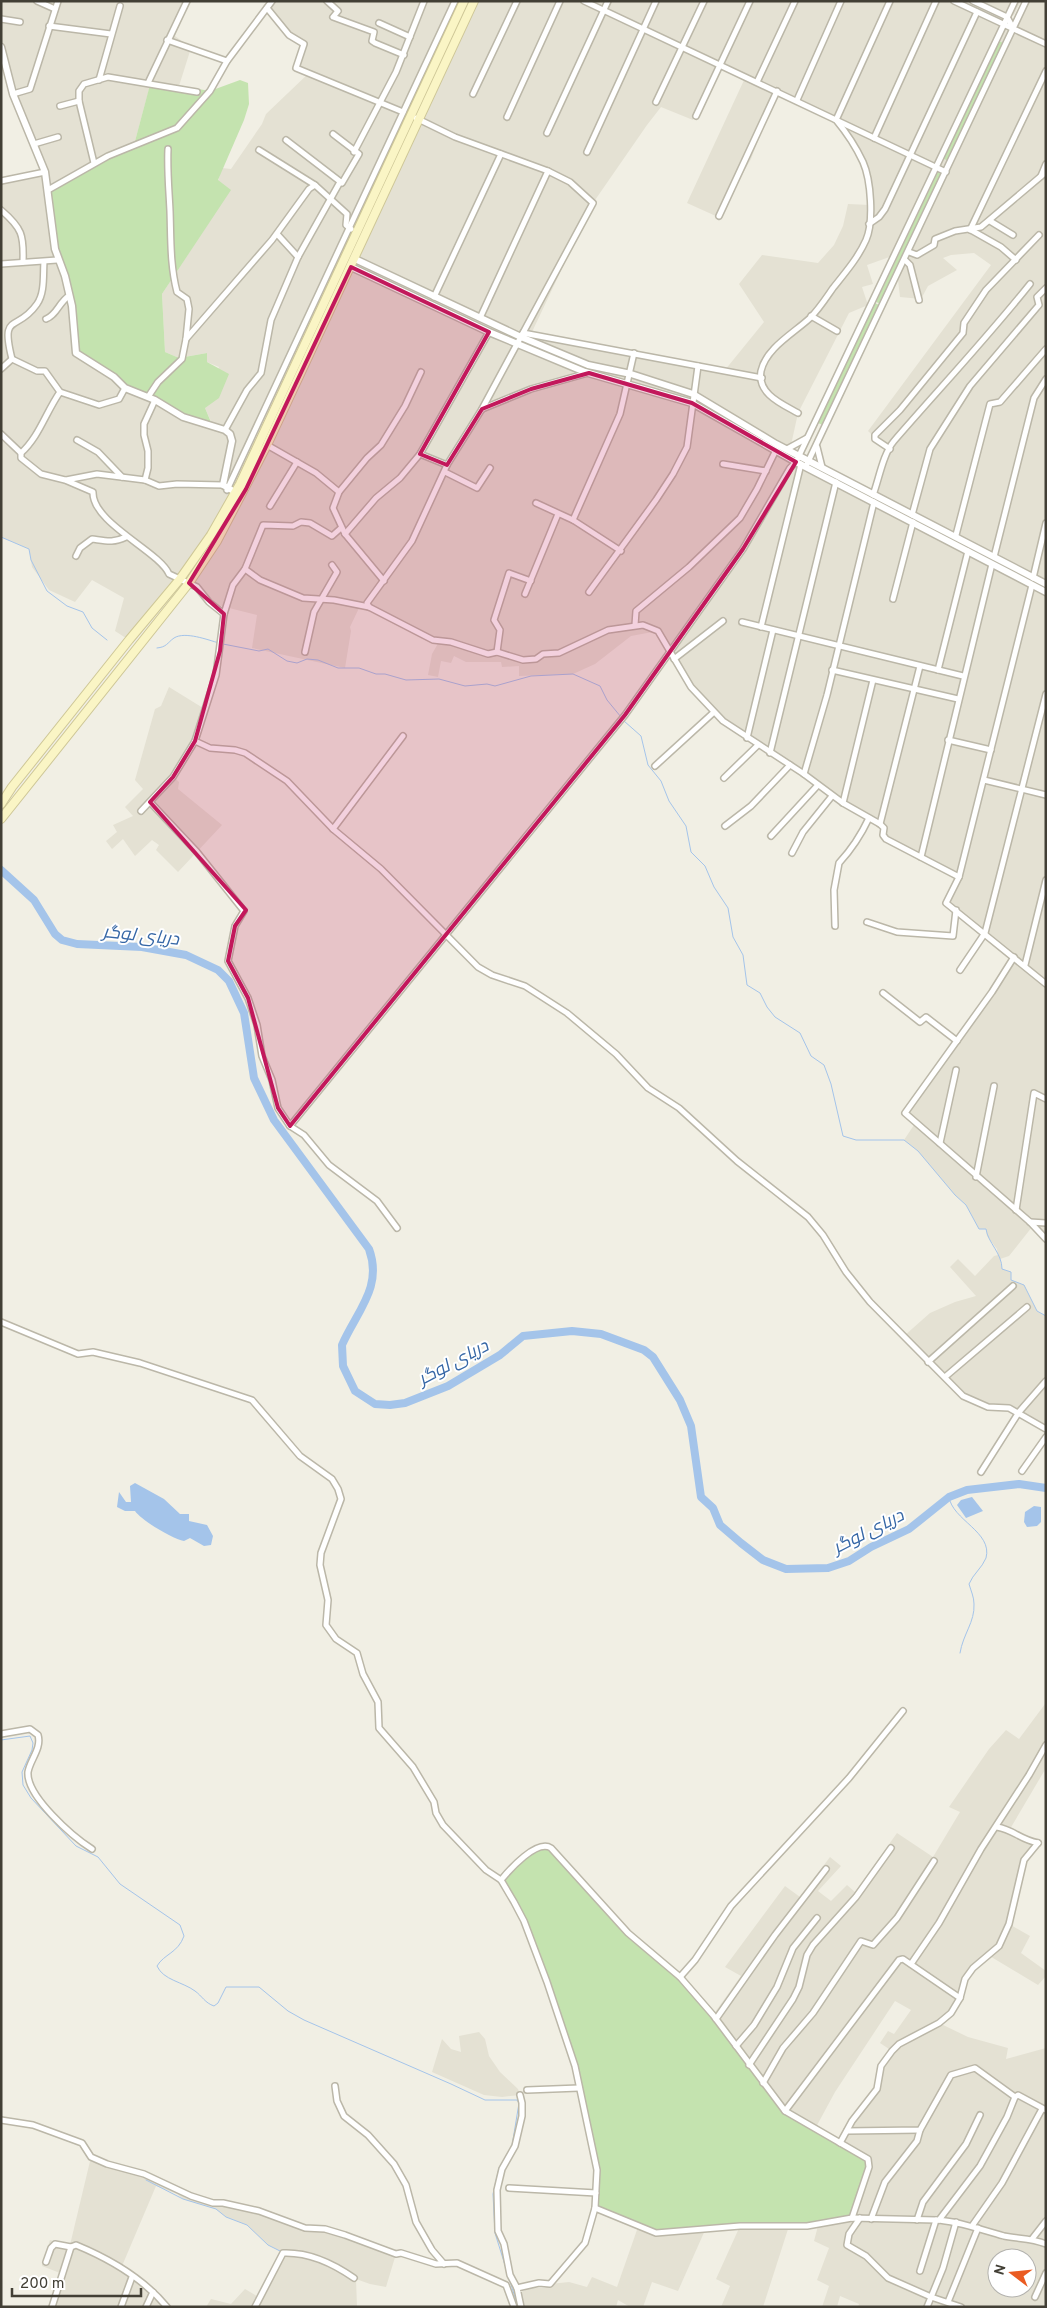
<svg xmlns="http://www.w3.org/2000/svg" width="1047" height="2308" viewBox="0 0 1047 2308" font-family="Overpass,Cairo,sans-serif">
<rect width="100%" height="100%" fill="#f1efe4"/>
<g fill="#e4e1d3" fill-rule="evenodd">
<polygon points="1,1 187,1 175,36 191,48 179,86 151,82 134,145 48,190 213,426 205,408 219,367 207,362 207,353 179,358 165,352 162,294 230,190 218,181 222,168 231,169 262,124 266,114 310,72 297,64 307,43 294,37 266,5 269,1 464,1 325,303 211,535 129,640 115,631 124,598 92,580 75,602 49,590 32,567 29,549 1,537 1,181 45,172 26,127 1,47"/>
<path d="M474,1H1021L1014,15L1007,17L1013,28L1026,1H1046V1239L1032,1227L1009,1256L1000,1259L1002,1269L1011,1272V1280L1024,1285L1037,1311L1046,1316V1429L1019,1412L988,1407L963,1396L904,1336L930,1313L955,1302L976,1296L950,1267L958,1259L975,1276L994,1256L998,1255L997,1249L987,1236L986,1229H979L966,1205L955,1195L918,1151L904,1140L916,1122L906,1115L1014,957L946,903L959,877L886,839L884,828L723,721L699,698L658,631L631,636L595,664L573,674L519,676V666L502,667L501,662H466L454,656L451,663L441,661L438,677L428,675L432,654L440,640L360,606L350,627L351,631L345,668L252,648L257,615L209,603L189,583L217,541ZM719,65L745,78L687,203L718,217L751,159L776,94L836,120L863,162L870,205L848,204L843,226L834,245L818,263L762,255L739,284L764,322L725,370L532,332L593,203L647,125L661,107L693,120ZM974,253L991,265L868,431L886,448L873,495L787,449L791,445L798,413L849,313L868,305L862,287L873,284L867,265L895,255L900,297L921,299L928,286L957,270L943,258L951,255Z"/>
<polygon points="169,687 203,708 195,741 174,777 179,782 178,789 222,825 178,872 156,850 159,845 152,840 135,856 123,839 112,849 106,841 117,832 113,825 133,816 125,807 143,789 135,780 155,709 161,706"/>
<path d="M1045,1704L1046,1768L1010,1829L1038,1843L1024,1860L1009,1924L1030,1936L1021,1953L1046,1971V1976L1038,1985L988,1955L965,1979L960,1998L939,2023L968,2037L1008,2048L1006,2059L1046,2048V2307H858L859,2304L840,2296L837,2307H822L829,2286L817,2280L829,2248L814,2241L840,2143L877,2089L881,2066L892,2051L880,2043L888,2031L894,2034L911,2010L895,2001L835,2092L815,2129L785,2111L713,2015L741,1976L725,1967L785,1886L800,1897L830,1857L841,1866L818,1891L831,1901L847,1885L855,1892L897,1833L933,1857L960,1812L949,1807L989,1749L1006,1730L1019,1739ZM997,2258H1027V2288H997Z"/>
<polygon points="479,2032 485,2039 489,2056 500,2072 518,2089 520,2095 502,2097 484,2095 432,2072 442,2039 451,2049 461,2052 459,2036"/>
<polygon points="91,2157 131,2170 191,2196 223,2203 291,2223 325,2229 396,2254 386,2287 370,2284 356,2279 357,2307 206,2307 211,2299 231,2304 245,2289 260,2298 282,2252 268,2245 247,2225 226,2217 216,2209 183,2199 177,2194 156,2186 122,2266 167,2307 50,2307 60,2273 42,2266 50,2240 70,2245"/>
<polygon points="740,2226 789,2226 763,2307 721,2307 730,2286 716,2279"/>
<polygon points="638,2227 706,2228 678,2291 652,2282 643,2307 630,2307 618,2300 616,2307 525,2307 521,2292 530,2288 545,2288 550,2284 569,2282 587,2287 592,2277 617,2287"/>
</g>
<g fill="#c4e3af">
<polygon points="998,41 1004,43 949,161 944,159"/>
<polygon points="240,80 248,83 249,104 244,120 218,180 231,190 162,294 165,352 179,358 207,353 207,362 229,374 219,398 205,408 213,427 139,395 76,353 72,306 57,260 48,190 134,145 151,81 210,91"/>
<polygon points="938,172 942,174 881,304 876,302"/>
<polygon points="875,303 881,306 823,425 818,423"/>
<polygon points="547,1846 628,1933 680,1977 713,2015 785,2111 869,2162 852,2218 818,2224 740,2226 656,2233 595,2208 597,2170 575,2066 524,1921 501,1880 529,1853"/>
</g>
<g fill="#a4c4ea">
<path d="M135,1483L164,1499L180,1514H189V1521L207,1525L213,1536L211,1545L204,1546L190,1538L184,1541C173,1539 142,1521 135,1511H125L117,1507L119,1492L126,1502H131L130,1486Z"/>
<polygon points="972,1497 983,1511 966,1518 957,1505 961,1500"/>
<polygon points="1034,1506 1041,1507 1041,1522 1037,1526 1027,1527 1024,1522 1025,1512"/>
</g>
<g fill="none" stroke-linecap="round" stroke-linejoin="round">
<g stroke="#a4c4ea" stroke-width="1">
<polyline points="1,537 29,549 31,560 47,591 67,606 83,612 92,628 107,640"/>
<polyline points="223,644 259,651 268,649 287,661 297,663 307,659 318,660 338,668 359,668 376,674 385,674 406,680 439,679 465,686 487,684 495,686 531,676 573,674 600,686 607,700 621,717"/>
<path d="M157,648C167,647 167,643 174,638C185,631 208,640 219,643"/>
<path d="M624,721L641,736L648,765L661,781L669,801L686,826L691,852L705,866L714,887L728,908L733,937L743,955L747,985L760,993L767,1007L775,1017L800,1033L811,1056L824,1065L831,1084L843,1136L856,1140H904L918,1151L955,1195L966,1205L979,1229H986C988,1243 1002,1253 1002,1269L1011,1272V1280L1024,1285L1037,1311L1046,1316"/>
<path d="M949,1497C952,1520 993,1532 986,1558C982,1568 973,1574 969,1584C971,1591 974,1597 974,1604C975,1622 963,1634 960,1653"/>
<path d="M1,1740L30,1736L33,1743L32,1750L22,1772L23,1785L31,1798L76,1846L98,1857L120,1884L180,1925L184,1936C178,1953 164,1954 157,1966C163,1980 183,1982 195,1991C202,1996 205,2003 214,2006L218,2003L226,1987H259L288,2011L304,2020L451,2084L485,2100H517L519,2103L512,2146L499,2168L493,2194L495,2233L518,2307"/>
<polyline points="146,2180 183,2199 216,2209 226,2217 247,2225 268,2245 282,2252"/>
</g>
<path stroke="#a4c4ea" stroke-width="8" d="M1,870L34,900L55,934L62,940L77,944L142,947L186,955L218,970L229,981L244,1013L254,1078L274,1120L369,1249C383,1287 357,1311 342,1345L343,1366L355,1391L375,1404L390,1405L405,1403L448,1386L500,1355L523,1336L572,1331L601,1334L644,1350L653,1357L680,1400L691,1426L701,1497L713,1508L720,1525L741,1543L763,1560L786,1569L828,1568L849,1561L871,1547L909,1529L949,1497L967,1490L1019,1484L1046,1488"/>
<defs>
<g id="minor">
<polyline points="37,1 55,9"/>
<polyline points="327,1 338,11 333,17 374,32 372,41 375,43 404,55"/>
<path d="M584,1L836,120C846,132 856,147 863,162C871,180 874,222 866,240C858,258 845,273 833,288C826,298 819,309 810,318C794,333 766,348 761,371C757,394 782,404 798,413"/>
<polyline points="890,1 836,120 946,172"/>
<polyline points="954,1 1046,44"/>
<polyline points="973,1 1007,17 1013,28"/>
<polyline points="267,8 289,35 304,44 296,68 403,112"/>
<polyline points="1,19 20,22"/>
<polyline points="379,23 410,37"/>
<polyline points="49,26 111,34"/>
<polyline points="167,40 227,61"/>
<polyline points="99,80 120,6"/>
<polyline points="757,82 795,1"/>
<polyline points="148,83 187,1"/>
<polyline points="13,94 30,89 58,1"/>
<polyline points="473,94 517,1"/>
<polyline points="797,100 841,1"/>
<polyline points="656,102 704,1"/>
<polyline points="60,106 79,101"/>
<polyline points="696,116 750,1"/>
<polyline points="507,117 560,1"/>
<polyline points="416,118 455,137 548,171 570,182 593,203 482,409"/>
<polyline points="547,133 608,1"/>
<polyline points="874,138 936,1"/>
<polyline points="286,140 342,183 359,154 333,134"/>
<polyline points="34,144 58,137"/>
<path d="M168,149C167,170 169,190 170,211C171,239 170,265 177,292L187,299L189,309L186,339"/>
<polyline points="259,150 315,185"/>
<polyline points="354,152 396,72 424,1"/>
<polyline points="587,152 656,1"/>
<polyline points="94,163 79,101 79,91 84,84 108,77 197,92"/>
<polyline points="1041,176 1046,164"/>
<polyline points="1,181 45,172"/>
<polyline points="48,190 108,156 177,128 210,91 227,61 272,1"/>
<path d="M1,210C22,228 24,235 23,262"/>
<polyline points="719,216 777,91"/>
<polyline points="990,221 1013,235"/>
<polyline points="869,224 879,217 885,209 977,12"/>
<polyline points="970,230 1046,71"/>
<polyline points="971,230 1001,247 1016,260"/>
<polyline points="277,234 298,257"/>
<polyline points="909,252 917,255 934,245 935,239 955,231 981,227 1046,172"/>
<polyline points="905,260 910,265 919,300"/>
<polyline points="1,264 57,260"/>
<polyline points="434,297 501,154"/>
<polyline points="811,316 837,331"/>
<polyline points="480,318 548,171"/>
<path d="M46,319C57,315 59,302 69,296"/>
<polyline points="523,333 762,378"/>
<path d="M12,359C0,311 17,333 37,304C45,293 43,275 44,262"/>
<polyline points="1,369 12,359 37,371 45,371 60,392 99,405 119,399 125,388"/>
<path d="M60,392C46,412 39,437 21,453V458L41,474L65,480L93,492C92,523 159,551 169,574L197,587L209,602L224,614"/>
<polyline points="148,397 158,382 182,359 186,339 272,240 309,189 315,185 347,214 346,225 351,229"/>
<polyline points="225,430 247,390 261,373 271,320 298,257 340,182"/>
<polyline points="1,434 21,453"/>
<polyline points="77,440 98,452 122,477"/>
<polyline points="267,445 316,473 339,492"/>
<polyline points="817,447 822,467"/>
<polyline points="787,449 807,438"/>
<polyline points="890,449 875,439 875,435 900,410 963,333 964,323 986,290 1039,235"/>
<polyline points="420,454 447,465"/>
<polyline points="723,464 766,471"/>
<polyline points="807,464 1026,1"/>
<polyline points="445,472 477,488 490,468"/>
<polyline points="66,480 97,474 145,480 159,486 177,484 223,485"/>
<polyline points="145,480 148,468 148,451 144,435 144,424 155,400"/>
<polyline points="227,490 455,1"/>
<path d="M873,495C879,479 883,454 894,441C939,389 987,338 1030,284"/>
<polyline points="536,503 573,520"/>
<polyline points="270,506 297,462"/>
<polyline points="912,515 930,449 970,386 1039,305 1037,297 1046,288"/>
<polyline points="345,534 376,498 400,478 420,454 489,332"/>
<polyline points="956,535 990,404 1000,402 1046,349"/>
<polyline points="621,551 573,520 620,414 634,353"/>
<path d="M76,556L80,548L92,539C107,541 113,543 126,537"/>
<polyline points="994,557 1034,398 1046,379"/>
<polyline points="245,569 260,580 303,598 334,600 369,607 433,640 451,642 488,654 497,652 523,660 536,659 543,654 559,653 608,630 643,625 658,631 691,687 723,721 804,774 843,803 880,824 884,828 883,835 886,839 959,877 946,903 1046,984"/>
<polyline points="1033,578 1046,523"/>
<polyline points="384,581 345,534 333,508 339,492 367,458 381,445 405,406 421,372"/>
<polyline points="589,592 656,500 673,474 687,447 698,366"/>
<polyline points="525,594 558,514"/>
<polyline points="893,599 913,522"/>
<polyline points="369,607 367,603 412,541 447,465 482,409 531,389 588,373"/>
<polyline points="742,622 963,676"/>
<polyline points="635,625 636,611 689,567 740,518 757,489 776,450"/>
<polyline points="761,627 801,464"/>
<polyline points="305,652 314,612 337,572 332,565"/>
<polyline points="497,652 500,630 494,620 509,573 531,581"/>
<polyline points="674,659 723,621"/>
<polyline points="832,670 958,699"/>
<polyline points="938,670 968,551"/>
<polyline points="747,738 773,630"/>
<polyline points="948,740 991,750"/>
<polyline points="195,741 210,748 235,750 245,753 287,781 333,829 381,869 478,967 492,975 525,986 567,1013 616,1054 648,1088 679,1108 737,1161 808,1217 823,1235 846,1272 870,1302 963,1396 988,1407 1009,1408 1046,1429"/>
<polyline points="770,753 836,482"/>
<polyline points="655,766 713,713"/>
<polyline points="804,774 827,695 874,502"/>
<polyline points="724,778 758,745"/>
<polyline points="984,780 1046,795"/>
<polyline points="150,802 197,852 244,911 235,926 228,961 248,998 257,1025 262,1056 272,1080 278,1108 290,1126 304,1135 329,1165 377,1201 397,1228"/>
<polyline points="843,803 873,680"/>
<polyline points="141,811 173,777 195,741 216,675 224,614 233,585 245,569 263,525 293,526 301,522 310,523 332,536 341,528"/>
<polyline points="880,824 920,666"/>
<polyline points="725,826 751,806 790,765"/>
<polyline points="333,829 403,736"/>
<polyline points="771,836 818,785"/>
<polyline points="792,853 803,832 832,796"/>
<polyline points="921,857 992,564"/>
<polyline points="959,877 1032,585"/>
<polyline points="867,922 897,932 953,936 956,910"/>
<path d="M835,926L834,890L839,863C852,849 861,835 869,818"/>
<polyline points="1014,957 992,992 905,1113 1030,1222 1046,1239"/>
<polyline points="1025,965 1046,880"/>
<polyline points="960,970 985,933 1046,694"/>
<polyline points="883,993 920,1022 926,1017 957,1041"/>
<polyline points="290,1126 625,715 743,549 790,468 796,462 1015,1"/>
<polyline points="940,1143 956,1070"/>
<polyline points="976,1177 994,1086"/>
<polyline points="1016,1210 1034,1093 1046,1099"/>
<polyline points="1030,1222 1046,1223"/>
<polyline points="1,1322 78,1354 93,1352 140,1363 252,1400 300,1456 332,1479 338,1489 341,1499 321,1553 320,1565 328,1600 326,1625 336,1639 357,1653 363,1674 378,1702 379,1728 413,1767 434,1802 436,1813 443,1825 486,1870 501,1880 514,1902 524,1921 547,1982 575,2066 597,2170 595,2208 585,2243 550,2284 539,2283 517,2288 521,2307"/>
<polyline points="928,1362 1013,1286"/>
<polyline points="945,1377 1027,1307"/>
<polyline points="1022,1471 1046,1437"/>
<polyline points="981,1472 1019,1412 1046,1381"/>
<path d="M1,1734L30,1729L38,1735C42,1748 30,1760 28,1772C26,1796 73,1837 92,1849"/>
<path d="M997,1827C1014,1830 1019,1839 1038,1843"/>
<path d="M501,1880C510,1869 537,1839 551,1848L628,1933L680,1977L713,2015L785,2111L868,2159L869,2167L852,2218"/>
<polyline points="911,1964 939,1923 981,1849 1029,1775 1046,1745"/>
<polyline points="680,1977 695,1960 731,1906 849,1778 903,1711"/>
<polyline points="716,2019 775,1935 826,1869"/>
<polyline points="736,2046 754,2025 777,1987 793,1948 817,1918"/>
<polyline points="749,2065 793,1999 799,1987 807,1955 813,1945 856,1897 891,1848"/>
<polyline points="763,2083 783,2048 813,2013 861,1941 873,1945 897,1918 934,1861"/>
<polyline points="335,2086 337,2101 344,2116 368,2135 394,2164 406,2185 416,2222 432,2250 444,2264"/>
<polyline points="527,2090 579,2088"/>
<polyline points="785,2111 899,1960 903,1959 960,1998"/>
<polyline points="1,2120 33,2125 82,2143 91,2157 107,2164 144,2174 191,2196 213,2203 223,2203 259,2211 305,2228 325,2229 345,2235 396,2254 401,2253 436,2264 457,2263 506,2285 514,2307"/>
<polyline points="847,2131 920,2130 951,2075 975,2068 1015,2097 1018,2095 1046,2110"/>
<polyline points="840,2143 852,2121 877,2089 881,2066 892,2051 899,2044 939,2023 951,2013 960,1998 965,1979 973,1968 999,1946 1009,1924 1024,1860 1038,1843"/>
<polyline points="509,2188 596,2193"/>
<path d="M595,2208L656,2233L740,2226H807L852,2218L936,2220C959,2221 981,2230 1004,2236C1019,2239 1031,2238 1046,2244"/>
<polyline points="860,2218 849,2234 847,2245 866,2256 888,2278 931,2297 961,2307"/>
<polyline points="871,2219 885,2182 917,2141 920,2130"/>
<polyline points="917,2220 923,2202 966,2144 980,2115"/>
<polyline points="939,2220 980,2166 1007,2117 1015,2097"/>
<polyline points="972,2226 1002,2183 1042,2109"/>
<polyline points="1032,2239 1046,2221"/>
<path d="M46,2262L51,2248L55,2244L71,2247L76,2245C110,2259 143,2278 167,2307"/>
<polyline points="920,2271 936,2220"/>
<polyline points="517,2288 510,2275 504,2244 498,2231 497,2190 502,2169 515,2146 522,2116 522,2103 520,2095"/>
<polyline points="1035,2297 1046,2273"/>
<polyline points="948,2302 978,2228"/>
<polyline points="52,2307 71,2247"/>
<polyline points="121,2307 132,2277"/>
<polyline points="146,2307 153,2292"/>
<path d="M255,2307L283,2253C308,2252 334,2264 354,2278"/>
<polyline points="927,2307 943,2268 956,2222"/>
</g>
<g id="tertiary">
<polyline points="1,47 13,94 45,172 55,249 65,276 72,306 76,353 114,377 125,388 155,400 183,417 225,430 230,434 232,441 223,485 235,492"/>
<polyline points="355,259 521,337 588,365 631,374 693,394 776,444 1046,584"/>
<polyline points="351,267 489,332 585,372 692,403 796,462 1046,592"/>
</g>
<g id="secondary">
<polyline points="1,804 12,787 129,640 180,579 211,535 240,484 464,1"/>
<polyline points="1,819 189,583 217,541 267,445 474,1"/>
</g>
</defs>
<use href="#minor" stroke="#bbb7a8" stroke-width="8"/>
<use href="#tertiary" stroke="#bbb7a8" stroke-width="9"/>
<use href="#secondary" stroke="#cec797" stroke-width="10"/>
<use href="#minor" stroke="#fff" stroke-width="5"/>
<use href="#tertiary" stroke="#fff" stroke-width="6"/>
<use href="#secondary" stroke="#faf5c5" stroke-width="8"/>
</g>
<path fill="#c2185b" fill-opacity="0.2" stroke="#c2185b" stroke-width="4" stroke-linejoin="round" d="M351,267L489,332L420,454L447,465L482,409L531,389L589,373L692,403L796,462L743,549L625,715L290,1126L278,1108L248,998L228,961L235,926L246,910L150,802L173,777L195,741L220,651L224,614L189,583L246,489Z"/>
<g text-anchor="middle" stroke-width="4" stroke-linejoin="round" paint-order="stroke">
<g font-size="18" font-style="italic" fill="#3667a6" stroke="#fff">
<text transform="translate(141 935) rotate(6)" y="6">دریای لوگر</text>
<text transform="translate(453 1362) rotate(-28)" y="6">دریای لوگر</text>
<text transform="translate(868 1531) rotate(-27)" y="6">دریای لوگر</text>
</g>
</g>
<rect width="1047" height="2308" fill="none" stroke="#423f35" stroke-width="5"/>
<g transform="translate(1012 2273) rotate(286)"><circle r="24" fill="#ffffff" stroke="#b3b2ae"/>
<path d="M0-4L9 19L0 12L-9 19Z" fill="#ea5b22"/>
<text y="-8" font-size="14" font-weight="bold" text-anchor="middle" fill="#423f35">N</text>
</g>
<path d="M12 2288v8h129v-8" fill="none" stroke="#423f35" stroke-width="2.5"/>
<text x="20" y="2288" font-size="15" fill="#423f35" stroke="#ffffff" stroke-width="4" paint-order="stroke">200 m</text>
</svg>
